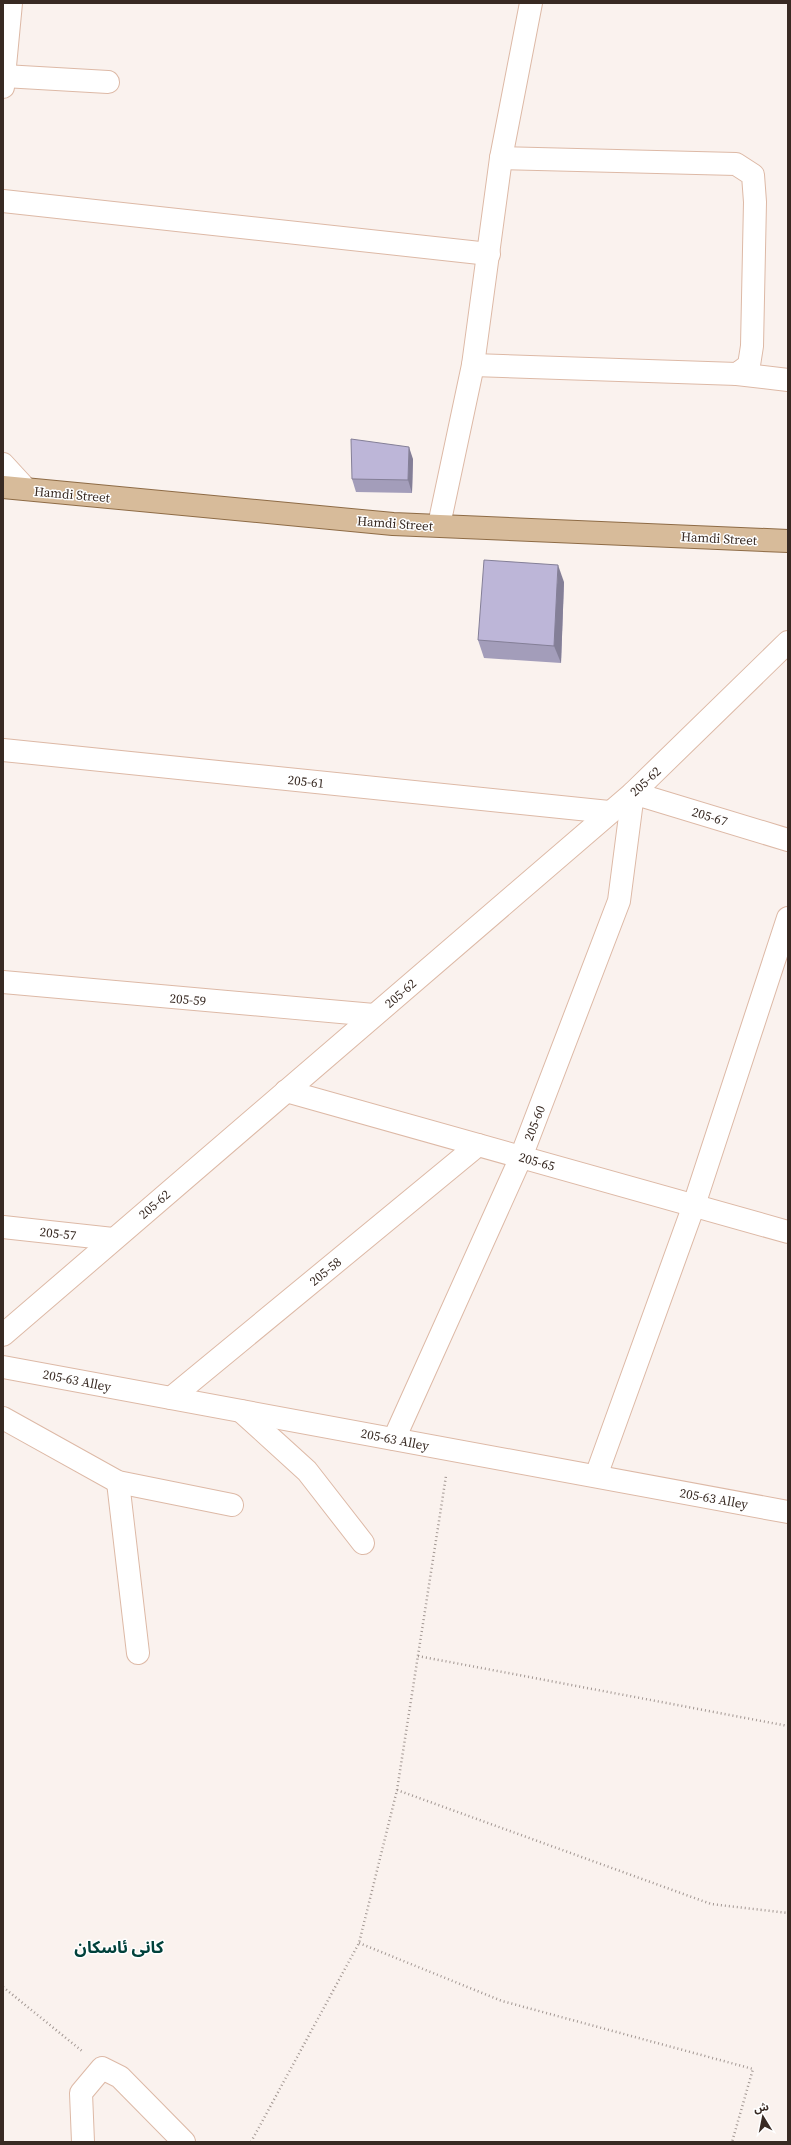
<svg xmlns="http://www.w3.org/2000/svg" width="791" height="2145" viewBox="0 0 791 2145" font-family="'Source Serif 4','Noto Sans Arabic',serif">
<rect width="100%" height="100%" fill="#faf2ee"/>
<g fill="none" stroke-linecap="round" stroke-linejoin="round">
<defs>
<g id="minor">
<polyline points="4,76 108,82"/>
<polyline points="3,87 11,3"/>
<polyline points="3,201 489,254"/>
<polyline points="473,365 737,374 749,365 752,346 755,202 753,175 736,164 501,158"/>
<polyline points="737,374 788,380"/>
<polyline points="3,464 26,489"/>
<polyline points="439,525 473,365 501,158 531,3"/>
<polyline points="3,750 609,812"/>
<polyline points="3,982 374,1015"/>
<polyline points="286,1091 788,1232"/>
<polyline points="3,1227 113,1239"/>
<polyline points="3,1335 633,793 788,642"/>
<polyline points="3,1367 788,1512"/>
<polyline points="171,1398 478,1145"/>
<polyline points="241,1411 307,1471 363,1543"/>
<polyline points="3,1418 118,1482 232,1505"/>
<polyline points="394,1439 521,1157 619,901 633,793 788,840"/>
<polyline points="596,1476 694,1205 788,918"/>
<polyline points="118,1482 138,1653"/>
<polyline points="83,2142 81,2093 102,2068 120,2077 184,2142"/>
</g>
<polyline id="major" points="3,487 393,524 788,541"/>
</defs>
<use href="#minor" stroke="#ddb9a6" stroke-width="24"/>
<use href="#major" stroke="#8e6b45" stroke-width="24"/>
<g stroke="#a29792" stroke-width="2.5" stroke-dasharray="1 3" stroke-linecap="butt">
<polyline points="418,1656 788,1726"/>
<polyline points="397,1790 711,1904 788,1913"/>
<polyline points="359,1943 502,2001 753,2069 732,2142"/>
<polyline points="3,1987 82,2051"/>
<polyline points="251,2142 359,1943 397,1790 446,1476"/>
</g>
<use href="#minor" stroke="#fff" stroke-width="22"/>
<use href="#major" stroke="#d7bb9a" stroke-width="22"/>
</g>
<g fill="#a39dba">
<polygon points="413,459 412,493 356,492 352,479"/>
<polygon points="564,582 561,663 484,658 478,640"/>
</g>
<g fill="#847f97">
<polygon points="409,447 413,459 412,493 408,480"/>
<polygon points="558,565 564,582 561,663 554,646"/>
</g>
<g fill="#bdb6d8" stroke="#847f97">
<polygon points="351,439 409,447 408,480 352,479"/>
<polygon points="484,560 558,565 554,646 478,640"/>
</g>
<g text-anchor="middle" stroke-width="3" stroke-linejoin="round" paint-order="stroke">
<g font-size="13" fill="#382a23" stroke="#fff">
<text transform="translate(72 494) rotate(5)" y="5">Hamdi Street</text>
<text transform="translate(395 523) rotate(4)" y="5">Hamdi Street</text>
<text transform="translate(719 538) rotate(3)" y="5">Hamdi Street</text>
<text transform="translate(306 781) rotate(6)" y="5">205-61</text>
<text transform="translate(645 781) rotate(-43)" y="5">205-62</text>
<text transform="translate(710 816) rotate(17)" y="5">205-67</text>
<text transform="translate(400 993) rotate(-41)" y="5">205-62</text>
<text transform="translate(188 999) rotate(5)" y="5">205-59</text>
<text transform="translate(534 1123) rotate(-69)" y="5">205-60</text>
<text transform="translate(537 1161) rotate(16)" y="5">205-65</text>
<text transform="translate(154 1204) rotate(-41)" y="5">205-62</text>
<text transform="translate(58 1233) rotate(6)" y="5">205-57</text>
<text transform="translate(325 1271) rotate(-39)" y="5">205-58</text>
<text transform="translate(77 1380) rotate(11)" y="5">205-63 Alley</text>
<text transform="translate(395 1439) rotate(11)" y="5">205-63 Alley</text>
<text transform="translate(714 1498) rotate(10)" y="5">205-63 Alley</text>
</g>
<g font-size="17" font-weight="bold" fill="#00413b" stroke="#fff">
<text x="119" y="1953">کانی ئاسکان</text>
</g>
</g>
<rect width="791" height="2145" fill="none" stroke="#382a23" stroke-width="8"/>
<g transform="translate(763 2117) rotate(350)" stroke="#ffffff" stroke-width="3" paint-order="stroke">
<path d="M0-3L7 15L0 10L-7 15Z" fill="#382a23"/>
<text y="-6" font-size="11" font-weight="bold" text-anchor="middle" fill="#382a23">ش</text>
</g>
</svg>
